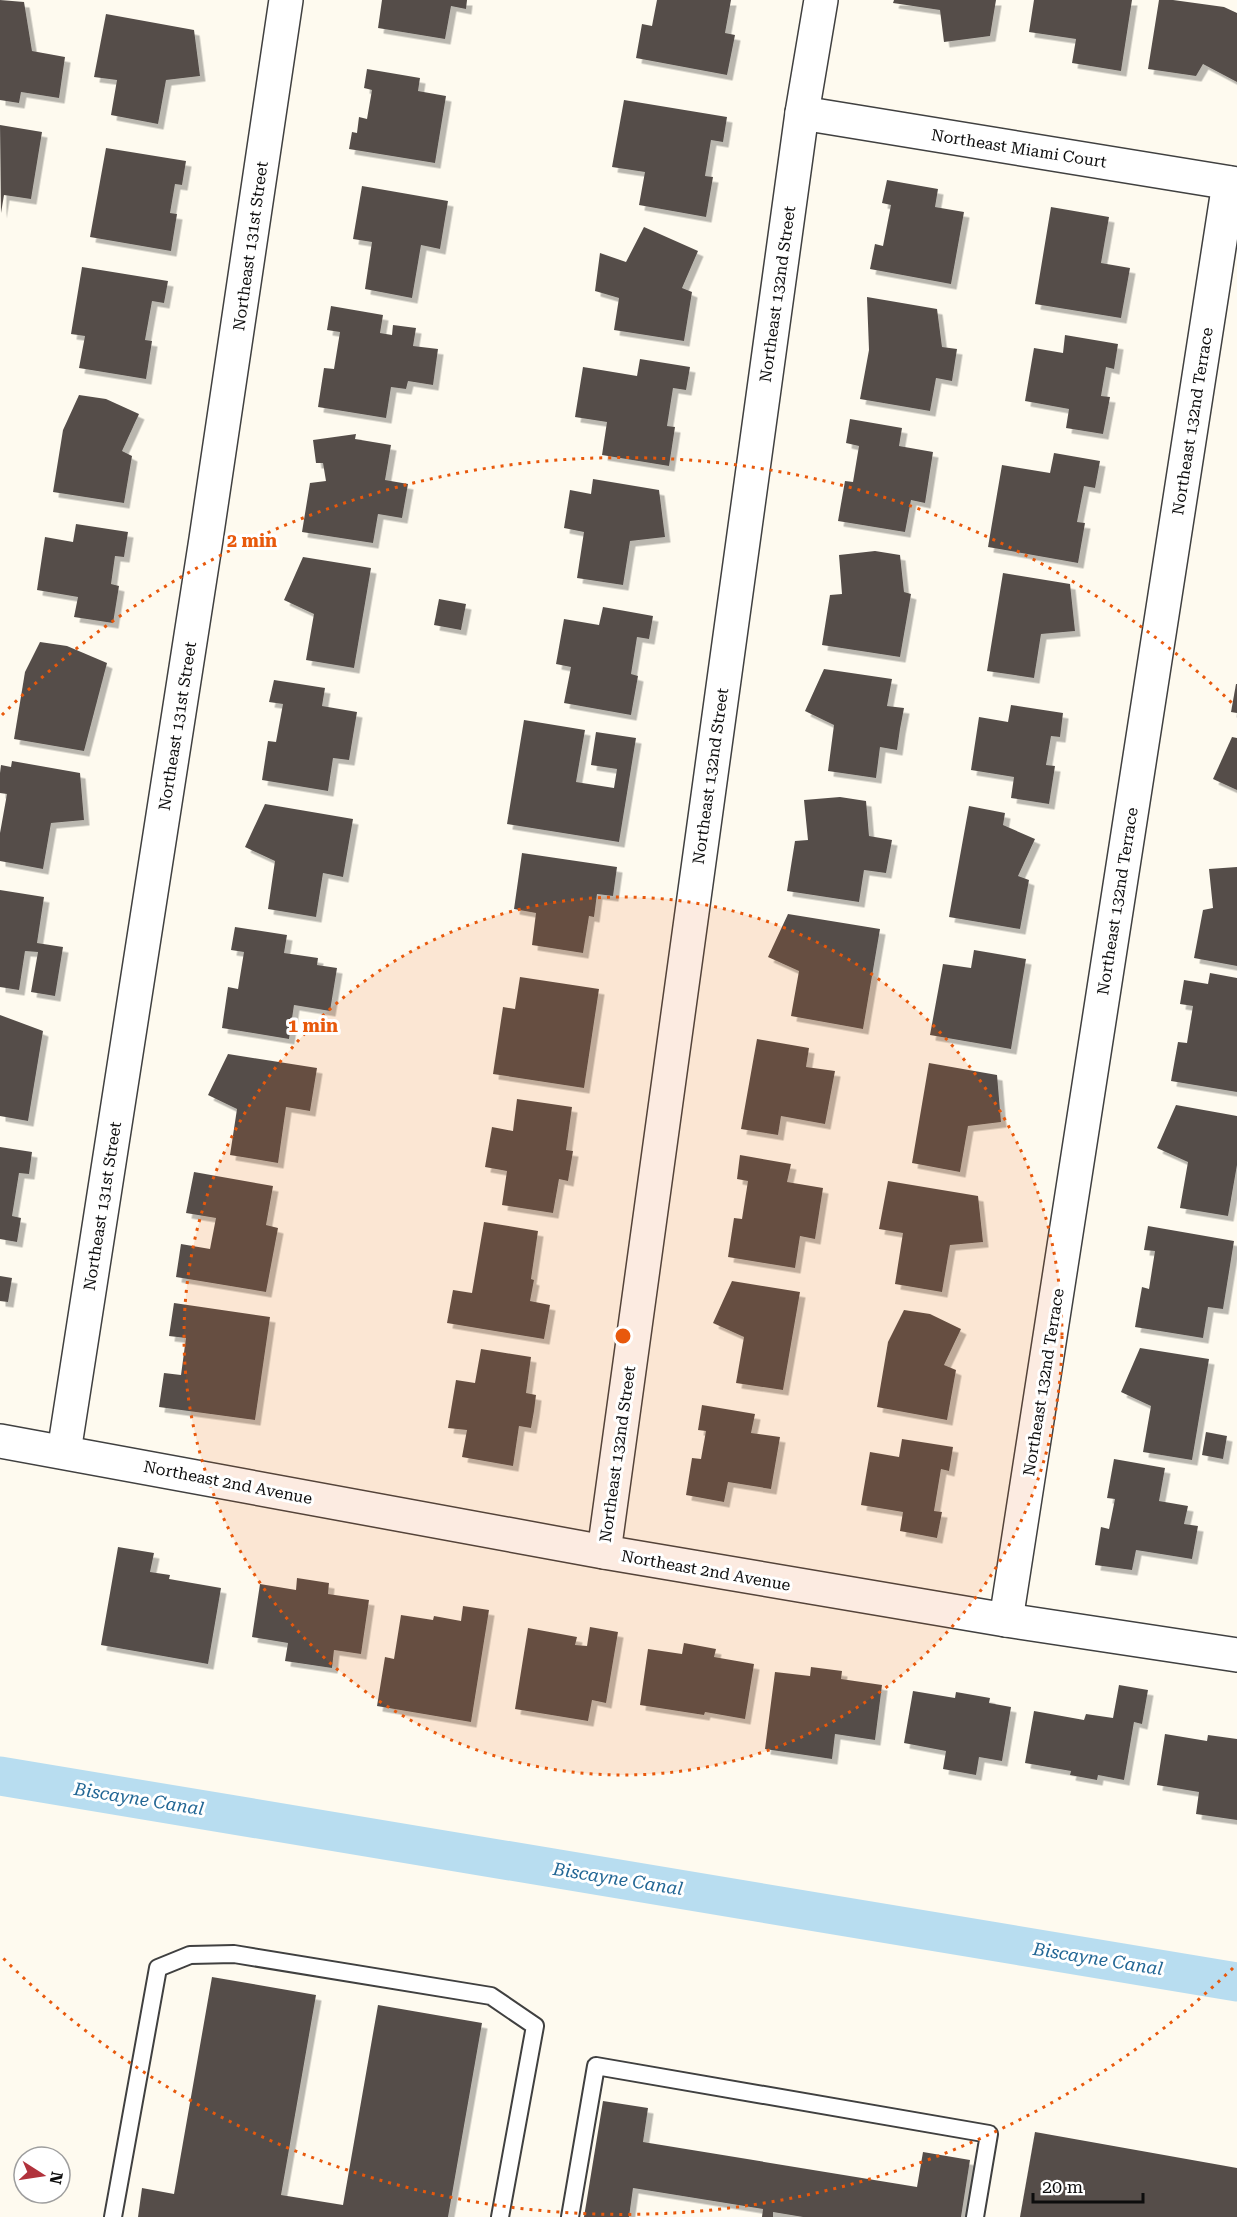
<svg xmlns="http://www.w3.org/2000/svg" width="1237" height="2217" viewBox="0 0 1237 2217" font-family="'Roboto Serif',serif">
<defs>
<filter id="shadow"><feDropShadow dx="5.5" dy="5.5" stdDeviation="0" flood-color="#0004"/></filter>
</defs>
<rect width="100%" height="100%" fill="#fefaef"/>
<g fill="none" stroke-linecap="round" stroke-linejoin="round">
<polyline stroke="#b8ddf0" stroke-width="39" points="0,1776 1237,1982"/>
</g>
<g fill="#554e4a" filter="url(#shadow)">
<polygon points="0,0 24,2 32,51 65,57 59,98 21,92 19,103 0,100"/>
<polygon points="382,0 467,0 466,9 451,6 445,39 378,28"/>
<polygon points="657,0 731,0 725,33 735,35 727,75 636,58 642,24 652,26"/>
<polygon points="894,0 996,0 990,36 944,42 940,10 893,3"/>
<polygon points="1034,0 1132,0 1121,71 1072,63 1076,39 1029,32"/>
<polygon points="1159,0 1173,0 1224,7 1237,13 1237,82 1203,64 1196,76 1148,69"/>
<polygon points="106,14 194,30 200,76 166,80 158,124 111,115 117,80 94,77"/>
<polygon points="367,69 420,78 418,91 446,96 435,163 349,149 352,132 357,133 359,117 367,119 372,90 364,88"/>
<polygon points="624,100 727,117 723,142 711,140 705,176 713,177 706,217 639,205 645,172 612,167"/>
<polygon points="0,125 42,132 31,199 4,195 1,213"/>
<polygon points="106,148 186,161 182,185 175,184 170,213 177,214 171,251 90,237"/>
<polygon points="887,180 938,189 935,207 964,212 951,284 870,269 875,244 883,246 891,205 882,203"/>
<polygon points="362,186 448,201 440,249 421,245 412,298 365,289 372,242 353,239"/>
<polygon points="1051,207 1109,217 1101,263 1130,268 1121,318 1035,304"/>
<polygon points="644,227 698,251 682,288 692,292 684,341 614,330 619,298 595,291 600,253 626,262"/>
<polygon points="82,267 168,281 164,303 152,301 145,340 152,341 146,379 79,368 85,336 71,334"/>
<polygon points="867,297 937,309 942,347 957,349 952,381 936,378 930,411 860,399 869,350"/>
<polygon points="331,306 383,315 380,333 392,335 393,325 416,328 413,346 438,349 433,385 408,381 406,389 391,387 386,418 318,407 324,368 334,369 340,332 327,330"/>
<polygon points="1065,335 1118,344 1114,369 1106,367 1101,396 1110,397 1103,434 1066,428 1069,409 1025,401 1034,348 1063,353"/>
<polygon points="640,359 690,367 686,390 673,388 667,426 675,427 669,466 602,455 607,422 575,417 583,367 637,376"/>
<polygon points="79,395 106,399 139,414 122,451 132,456 124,503 53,492 63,430"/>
<polygon points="850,419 902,428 899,446 933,452 925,503 911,500 905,532 838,521 845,481 853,482 859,446 846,443"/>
<polygon points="356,434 355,439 391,445 385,480 408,484 402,518 378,514 373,543 302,532 310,483 326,481 323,463 316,463 313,440"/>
<polygon points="1054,453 1100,461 1095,488 1084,486 1077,522 1085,523 1078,563 988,547 1002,465 1050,473"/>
<polygon points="593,479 659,490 665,537 630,541 623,585 577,578 584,532 564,528 570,490 591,494"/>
<polygon points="76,524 128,532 124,557 115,556 111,584 119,586 113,623 74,617 78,597 37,590 45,537 73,542"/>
<polygon points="875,551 900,555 904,592 911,594 900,657 822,645 830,595 842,594 839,555"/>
<polygon points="303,557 371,568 354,668 306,660 314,614 284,600"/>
<polygon points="1003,573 1070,584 1075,631 1041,634 1034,678 987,671"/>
<polygon points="439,599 466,604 461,630 434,625"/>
<polygon points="603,607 653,616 649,639 637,637 631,674 638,676 631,715 564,703 571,667 556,664 564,619 599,625"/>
<polygon points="40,642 67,646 107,663 84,751 14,739 25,672"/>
<polygon points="824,669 892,679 887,706 904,708 900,729 897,750 880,747 876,778 828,771 834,725 805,711"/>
<polygon points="274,680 325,688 322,706 357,712 349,760 333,758 328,791 262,780 268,741 276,742 283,704 269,702"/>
<polygon points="1236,684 1237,684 1237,713 1231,712"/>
<polygon points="1011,705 1063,713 1060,737 1051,736 1046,765 1055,766 1049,804 1011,798 1014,777 971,770 979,717 1008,722"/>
<polygon points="524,720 585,730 576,782 614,788 617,769 591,765 596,732 636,738 619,842 507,824"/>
<polygon points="1232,737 1237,738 1237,790 1213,779"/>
<polygon points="12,761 80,773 84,820 51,823 43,869 0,861 0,833 7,794 0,793 0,773 1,765 11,767"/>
<polygon points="840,797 866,801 869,836 892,840 886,873 864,870 859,902 787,891 795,841 808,840 804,800"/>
<polygon points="265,804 353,819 343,877 323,873 316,917 268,909 275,861 245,847"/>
<polygon points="969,806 1005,813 1003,825 1035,839 1018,876 1029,880 1020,929 949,917"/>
<polygon points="522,853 617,867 613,896 597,894 594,917 589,916 583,953 532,945 536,913 514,909"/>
<polygon points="1237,867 1237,966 1194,958 1203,910 1213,908 1209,869"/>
<polygon points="0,890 44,897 37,943 63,947 55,996 31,992 38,952 25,951 19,990 0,987"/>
<polygon points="788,914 880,929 863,1029 791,1016 799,971 768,957"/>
<polygon points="235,927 287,935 284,953 318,958 317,965 337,968 330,1011 294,1005 289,1039 222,1028 228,987 238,989 244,952 231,950"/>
<polygon points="974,950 1026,959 1011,1049 930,1035 943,964 971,968"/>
<polygon points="1210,973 1237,978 1237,1092 1171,1081 1178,1042 1187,1043 1193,1006 1180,1004 1184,980 1208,984"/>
<polygon points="520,977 599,989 584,1088 493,1074 503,1007 515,1009"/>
<polygon points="0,1015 43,1031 28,1121 0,1116"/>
<polygon points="757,1039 809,1048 806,1067 835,1071 825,1124 781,1116 778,1135 741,1129"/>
<polygon points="228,1054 317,1068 310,1111 286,1107 278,1163 230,1155 237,1109 208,1095"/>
<polygon points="929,1063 997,1075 1001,1122 968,1126 960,1172 912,1163"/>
<polygon points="517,1099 572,1107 566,1150 573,1151 568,1181 559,1179 553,1213 502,1205 507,1171 485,1167 492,1127 513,1131"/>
<polygon points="1176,1105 1237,1116 1237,1165 1228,1216 1180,1208 1188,1162 1157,1148"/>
<polygon points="0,1147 32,1152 29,1174 19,1173 12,1216 21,1218 17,1242 0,1239"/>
<polygon points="740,1155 791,1164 787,1182 823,1188 815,1239 800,1236 795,1268 728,1257 734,1218 742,1219 748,1181 737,1179"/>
<polygon points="194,1172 273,1186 266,1225 278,1228 266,1292 176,1277 181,1244 210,1249 216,1218 186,1213"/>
<polygon points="888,1181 978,1196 983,1242 950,1245 942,1292 895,1284 903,1233 879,1229"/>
<polygon points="484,1222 538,1231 531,1279 534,1280 530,1301 550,1305 544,1339 447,1323 453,1290 472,1293"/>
<polygon points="1148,1226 1234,1241 1223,1309 1208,1307 1203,1338 1135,1327 1142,1287 1149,1289 1155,1251 1144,1250"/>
<polygon points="0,1276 12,1278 8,1302 0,1301"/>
<polygon points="732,1281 800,1292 783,1390 736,1383 744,1337 713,1323"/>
<polygon points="174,1303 270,1317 255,1420 159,1407 164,1373 181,1375 186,1338 169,1336"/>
<polygon points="904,1310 930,1314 961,1329 944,1365 956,1370 947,1420 877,1407 888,1342"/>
<polygon points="1140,1348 1209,1359 1192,1460 1143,1452 1151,1406 1121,1392"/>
<polygon points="481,1349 531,1357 526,1393 536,1395 534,1411 531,1428 519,1426 513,1466 462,1457 467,1430 448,1428 456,1380 475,1383"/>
<polygon points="702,1405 755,1414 751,1433 780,1437 771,1489 728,1482 724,1502 686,1495 692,1458 701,1459 706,1431 698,1430"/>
<polygon points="1206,1432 1227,1436 1223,1459 1202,1455"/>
<polygon points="902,1439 953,1447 949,1471 941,1469 934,1511 942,1512 937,1538 900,1531 903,1512 861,1505 870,1452 899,1457"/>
<polygon points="1114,1459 1165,1468 1159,1501 1188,1506 1184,1524 1198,1526 1192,1559 1136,1550 1132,1570 1095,1565 1101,1527 1109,1529 1115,1499 1107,1498"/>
<polygon points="118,1547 154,1553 150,1572 170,1575 169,1579 221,1588 208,1664 101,1645"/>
<polygon points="297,1578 329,1583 328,1594 369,1600 361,1654 334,1650 332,1668 285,1661 288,1643 252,1637 260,1584 296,1590"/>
<polygon points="463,1606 489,1610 471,1722 377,1706 385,1657 394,1659 401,1615 433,1620 434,1616 461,1621"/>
<polygon points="590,1627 618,1632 606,1703 592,1700 588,1721 515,1709 528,1628 577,1637 575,1645 587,1646"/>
<polygon points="684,1643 716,1649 714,1657 754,1664 745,1719 705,1712 704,1715 640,1705 648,1649 682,1654"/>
<polygon points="811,1667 842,1671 841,1679 882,1685 875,1740 835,1734 832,1759 765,1749 775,1672 810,1676"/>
<polygon points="1119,1685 1148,1690 1142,1724 1134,1722 1124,1780 1098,1775 1097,1780 1070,1775 1071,1771 1025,1763 1034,1711 1084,1720 1086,1714 1113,1718"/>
<polygon points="913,1691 955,1698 956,1692 990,1698 989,1703 1011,1707 1002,1761 979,1757 976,1775 943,1769 946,1751 904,1743"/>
<polygon points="1165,1734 1207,1741 1208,1735 1237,1739 1237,1820 1196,1814 1199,1792 1157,1785"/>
<polygon points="212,1977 316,1995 281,2195 343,2205 378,2005 482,2023 448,2217 138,2217 142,2188 174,2194"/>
<polygon points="603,2101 648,2108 643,2142 917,2187 923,2152 970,2160 961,2217 803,2217 773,2212 773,2217 762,2217 763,2209 633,2188 629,2217 584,2217"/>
<polygon points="1035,2132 1237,2168 1237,2217 1020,2217"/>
</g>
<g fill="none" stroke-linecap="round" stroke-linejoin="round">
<defs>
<g id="lane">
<polyline points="113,2217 158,1968 190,1955 234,1954 491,1996 535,2026 500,2217"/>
<polyline points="570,2217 596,2066 989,2134 975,2217"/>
</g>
<g id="street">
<polyline points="802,113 1237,184"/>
<polyline points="0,1441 604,1552 1006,1620 1237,1655"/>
<polyline points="64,1452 206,539 286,0"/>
<polyline points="604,1552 802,113 821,0"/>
<polyline points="1006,1620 1229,183"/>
</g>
</defs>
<use href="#lane" stroke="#404040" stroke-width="20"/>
<use href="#street" stroke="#404040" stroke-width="36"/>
<use href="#lane" stroke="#fff" stroke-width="16"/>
<use href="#street" stroke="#fff" stroke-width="33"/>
</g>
<circle cx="623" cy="1336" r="439" fill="#e8590c" fill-opacity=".12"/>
<g fill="none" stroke="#e8590c" stroke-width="3" stroke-dasharray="3 6">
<circle cx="623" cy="1336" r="439"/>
<path d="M1233 1968A878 878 0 0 1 2 1957M2 715A878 878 0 0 1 1233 704"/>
</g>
<g text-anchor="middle" stroke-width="6" stroke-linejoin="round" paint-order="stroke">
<g font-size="16" fill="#0d0d0d" stroke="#fff">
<text transform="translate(1019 148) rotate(9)" y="6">Northeast Miami Court</text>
<text transform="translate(250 246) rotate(-82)" y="6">Northeast 131st Street</text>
<text transform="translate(777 294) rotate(-82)" y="6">Northeast 132nd Street</text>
<text transform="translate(1192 421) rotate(-81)" y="6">Northeast 132nd Terrace</text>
<text transform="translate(177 726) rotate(-81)" y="6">Northeast 131st Street</text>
<text transform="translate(710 776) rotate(-82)" y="6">Northeast 132nd Street</text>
<text transform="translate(1117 901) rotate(-81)" y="6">Northeast 132nd Terrace</text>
<text transform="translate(102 1206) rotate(-81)" y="6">Northeast 131st Street</text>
<text transform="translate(1043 1382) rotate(-81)" y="6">Northeast 132nd Terrace</text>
<text transform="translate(617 1454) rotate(-82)" y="6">Northeast 132nd Street</text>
<text transform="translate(228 1482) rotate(11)" y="6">Northeast 2nd Avenue</text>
<text transform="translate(706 1570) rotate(10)" y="6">Northeast 2nd Avenue</text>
</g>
<g font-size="18" font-style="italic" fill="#226694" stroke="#fff">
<text transform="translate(139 1799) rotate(9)" y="6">Biscayne Canal</text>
<text transform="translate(618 1879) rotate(9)" y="6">Biscayne Canal</text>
<text transform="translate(1098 1959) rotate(9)" y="6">Biscayne Canal</text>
</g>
</g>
<circle cx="623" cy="1336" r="9" fill="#e8590c" stroke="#fff" stroke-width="3"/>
<g font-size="18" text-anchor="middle" font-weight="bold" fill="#e8590c" stroke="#fff" stroke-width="6" stroke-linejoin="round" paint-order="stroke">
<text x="252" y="547">2 min</text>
<text x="313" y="1032">1 min</text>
</g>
<g transform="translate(42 2175) rotate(102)"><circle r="28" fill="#ffffff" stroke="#9e9e9e" stroke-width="1.5"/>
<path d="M0-4.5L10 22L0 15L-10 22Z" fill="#b1323c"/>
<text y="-9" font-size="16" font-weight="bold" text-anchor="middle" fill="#0d0d0d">N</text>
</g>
<path d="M1033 2193v9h110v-9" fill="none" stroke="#0d0d0d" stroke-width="3"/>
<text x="1042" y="2193" font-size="18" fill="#0d0d0d" stroke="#ffffff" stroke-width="4.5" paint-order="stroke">20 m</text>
</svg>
